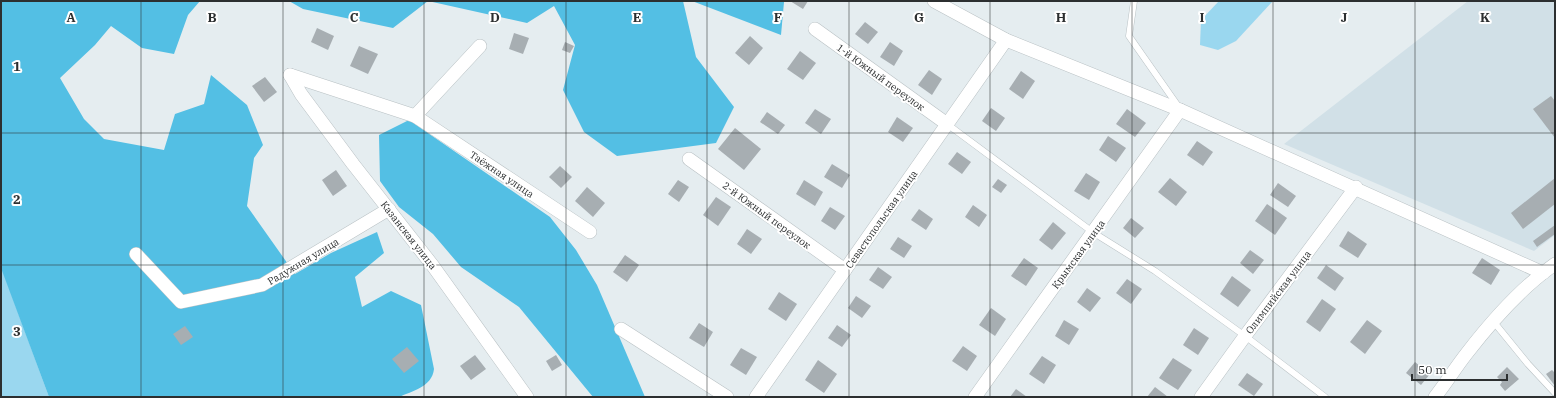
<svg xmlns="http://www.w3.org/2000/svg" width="1556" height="398" viewBox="0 0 1556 398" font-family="'IBM Plex Serif',serif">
<rect width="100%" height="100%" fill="#e5edf0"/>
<polygon fill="#d1e0e7" points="1468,1 1555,1 1555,235 1534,251 1284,144"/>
<g fill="#9ad7ef">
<polygon points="1219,1 1273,1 1236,41 1218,50 1200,45 1201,20"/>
<polygon points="1,268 2,269 49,397 1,397"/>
</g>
<g fill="#53bfe4">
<path d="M1,1H200L188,15L174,54L142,48L111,26L95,45L60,78L84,119L104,139L164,150L175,114L204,104L211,75L247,105L263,145L254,158L247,206L295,274L331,253L377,232L384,253L355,277L362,307L391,291L421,305L434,369C432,387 412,391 399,397H49L1,268Z"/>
<polygon points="289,1 683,1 696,57 734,107 716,143 617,156 584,132 563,90 575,45 554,6 527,23 428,1 393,28 303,9"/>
<polygon points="692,1 782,1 784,2 781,35"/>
<polygon points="409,120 550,217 576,250 597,285 645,397 593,397 519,307 461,267 433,234 399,207 380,181 379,135"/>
</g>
<g fill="#a7aeb2">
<polygon points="790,1 808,1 803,9"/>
<polygon points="865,22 878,32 868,44 855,34"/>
<polygon points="317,28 334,36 328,50 311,42"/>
<polygon points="514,33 529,38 523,54 509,49"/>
<polygon points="750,36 763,48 749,65 735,53"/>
<polygon points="565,42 574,46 570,53 562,50"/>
<polygon points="890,42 903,51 894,66 880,57"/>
<polygon points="359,46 378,54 368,74 350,66"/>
<polygon points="800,51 816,63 803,80 787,69"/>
<polygon points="929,70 942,79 932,95 918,85"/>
<polygon points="1021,71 1035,81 1023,99 1009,89"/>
<polygon points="265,77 277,92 264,102 252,86"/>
<polygon points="1551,96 1555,101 1555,138 1533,109"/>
<polygon points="991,108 1005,118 996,131 982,121"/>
<polygon points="815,109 831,119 821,134 805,123"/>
<polygon points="1127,109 1146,123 1135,137 1116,124"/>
<polygon points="767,112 785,125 778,134 760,122"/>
<polygon points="897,117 913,128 903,142 888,132"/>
<polygon points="735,128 761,149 744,170 718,149"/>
<polygon points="1108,136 1126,148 1116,162 1099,150"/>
<polygon points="1197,141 1213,152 1203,166 1187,155"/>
<polygon points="957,152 971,162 962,174 948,164"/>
<polygon points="832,164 850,175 842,188 824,177"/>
<polygon points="560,166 572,177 561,188 549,177"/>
<polygon points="336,170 347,186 333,196 322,180"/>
<polygon points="1086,173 1100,182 1089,200 1074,191"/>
<polygon points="1170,178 1187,192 1176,206 1158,192"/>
<polygon points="1555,178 1555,204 1523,229 1511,213"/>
<polygon points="998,179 1007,185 1001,193 992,187"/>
<polygon points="678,180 689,187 679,202 668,194"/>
<polygon points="804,180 823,192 815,206 796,194"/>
<polygon points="1278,183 1296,196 1288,207 1270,195"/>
<polygon points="587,187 605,203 593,217 575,201"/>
<polygon points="716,197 731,207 718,226 703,215"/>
<polygon points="1267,204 1287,218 1275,235 1255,221"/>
<polygon points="973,205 987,215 979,227 965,217"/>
<polygon points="830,207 845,216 835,230 821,221"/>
<polygon points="919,209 933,219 926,230 911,220"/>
<polygon points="1131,218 1144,228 1135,238 1123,228"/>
<polygon points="1053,222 1066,233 1052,250 1039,240"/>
<polygon points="1555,225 1555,234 1537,247 1533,241"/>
<polygon points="747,229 762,239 751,254 737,244"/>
<polygon points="1348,231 1367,244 1358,258 1339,246"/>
<polygon points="898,237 912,246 904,258 890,249"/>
<polygon points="1250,250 1264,260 1253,274 1240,263"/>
<polygon points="625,255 639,265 627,282 613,272"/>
<polygon points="1024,258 1038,268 1026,286 1011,276"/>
<polygon points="1482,258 1500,270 1491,285 1472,273"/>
<polygon points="1326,265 1344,278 1335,291 1317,278"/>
<polygon points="878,267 892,277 883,289 869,280"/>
<polygon points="1232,276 1251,290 1238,307 1220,294"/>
<polygon points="1127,279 1142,289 1131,304 1116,293"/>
<polygon points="1087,288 1101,298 1090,312 1077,302"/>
<polygon points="779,292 797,304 786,321 768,309"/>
<polygon points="856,296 871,306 862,318 848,308"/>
<polygon points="1322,299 1336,309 1320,332 1306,322"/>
<polygon points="991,308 1006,319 995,336 979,325"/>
<polygon points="1064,320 1079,329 1069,345 1055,336"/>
<polygon points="1367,320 1382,331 1365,354 1350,342"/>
<polygon points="699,323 713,332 704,347 689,338"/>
<polygon points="837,325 851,335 842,347 828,338"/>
<polygon points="185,326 193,337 181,345 173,334"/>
<polygon points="1194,328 1209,338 1198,355 1183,345"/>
<polygon points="963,346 977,356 967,371 952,361"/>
<polygon points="407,347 419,361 404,373 392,359"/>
<polygon points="741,348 757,357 746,375 730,365"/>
<polygon points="475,355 486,369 471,380 460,366"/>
<polygon points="556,355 562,365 552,371 546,361"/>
<polygon points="1042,356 1056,365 1044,384 1029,374"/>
<polygon points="1173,358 1192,370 1178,390 1159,378"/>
<polygon points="818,360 837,374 824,393 805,380"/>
<polygon points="1415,362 1430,374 1421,385 1406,373"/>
<polygon points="1507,367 1519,379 1505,391 1500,385 1502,382 1497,377"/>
<polygon points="1552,370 1554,372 1555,371 1555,386 1546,374"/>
<polygon points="1247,373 1263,384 1254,396 1238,385"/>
<polygon points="1155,387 1168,397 1147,397"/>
<polygon points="1016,389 1027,397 1010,397"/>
</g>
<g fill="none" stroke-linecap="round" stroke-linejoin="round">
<defs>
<g id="service">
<polyline points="1134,1 1129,36 1178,106"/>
<polyline points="947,124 1094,233 1155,271 1245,336 1325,397"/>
<polyline points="1493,321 1528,364 1555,393"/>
</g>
<g id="minor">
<polyline points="934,1 1006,40 1180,110 1543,273"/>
<polyline points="815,29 947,124"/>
<polyline points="480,46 415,116 590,232"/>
<polyline points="290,75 301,94 353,164 433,266 527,397"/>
<polyline points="290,75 415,116"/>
<polyline points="689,159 845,270"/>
<polyline points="136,254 181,302 262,285 389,209"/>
<polyline points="621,329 727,397"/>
<polyline points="756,397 1006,40"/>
<polyline points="975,397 1180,110"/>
<polyline points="1201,397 1245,336 1356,187"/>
<path d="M1435,397C1446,383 1456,367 1467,353C1491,322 1523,286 1555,264"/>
</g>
</defs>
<use href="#service" stroke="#b9c1c4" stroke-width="7"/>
<use href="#minor" stroke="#b9c1c4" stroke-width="14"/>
<use href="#service" stroke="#fff" stroke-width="6"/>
<use href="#minor" stroke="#fff" stroke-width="13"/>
</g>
<path fill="none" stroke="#2c2f30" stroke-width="1" stroke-opacity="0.55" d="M141,1V397M283,1V397M424,1V397M566,1V397M707,1V397M849,1V397M990,1V397M1132,1V397M1273,1V397M1415,1V397M1,133H1555M1,265H1555"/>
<g text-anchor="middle" stroke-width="4" stroke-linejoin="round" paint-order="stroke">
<g font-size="10" fill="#2c2f30" stroke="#fff">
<text transform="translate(881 77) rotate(36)" y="4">1-й Южный переулок</text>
<text transform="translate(502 174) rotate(34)" y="4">Таёжная улица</text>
<text transform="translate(767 215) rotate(36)" y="4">2-й Южный переулок</text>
<text transform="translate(881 219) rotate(-55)" y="4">Севастопольская улица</text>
<text transform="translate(409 235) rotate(52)" y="4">Казанская улица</text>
<text transform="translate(1078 254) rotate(-54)" y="4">Крымская улица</text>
<text transform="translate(303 261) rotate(-31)" y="4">Радужная улица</text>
<text transform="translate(1278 292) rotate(-53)" y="4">Олимпийская улица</text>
</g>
</g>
<g font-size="13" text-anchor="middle" font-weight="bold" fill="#2c2f30" stroke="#fff" stroke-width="4" stroke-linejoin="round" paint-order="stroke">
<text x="71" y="22">A</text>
<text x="212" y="22">B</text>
<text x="354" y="22">C</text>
<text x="495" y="22">D</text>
<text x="637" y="22">E</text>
<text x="778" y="22">F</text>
<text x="919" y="22">G</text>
<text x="1061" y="22">H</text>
<text x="1202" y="22">I</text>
<text x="1344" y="22">J</text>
<text x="1485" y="22">K</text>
<text x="17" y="71">1</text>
<text x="17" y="204">2</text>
<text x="17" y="336">3</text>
</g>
<rect width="1556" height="398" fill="none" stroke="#2c2f30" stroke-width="4"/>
<path d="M1412 374v6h95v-6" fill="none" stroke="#2c2f30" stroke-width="2"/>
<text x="1418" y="374" font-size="12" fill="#2c2f30" stroke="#ffffff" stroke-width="3" paint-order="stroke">50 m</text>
</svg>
